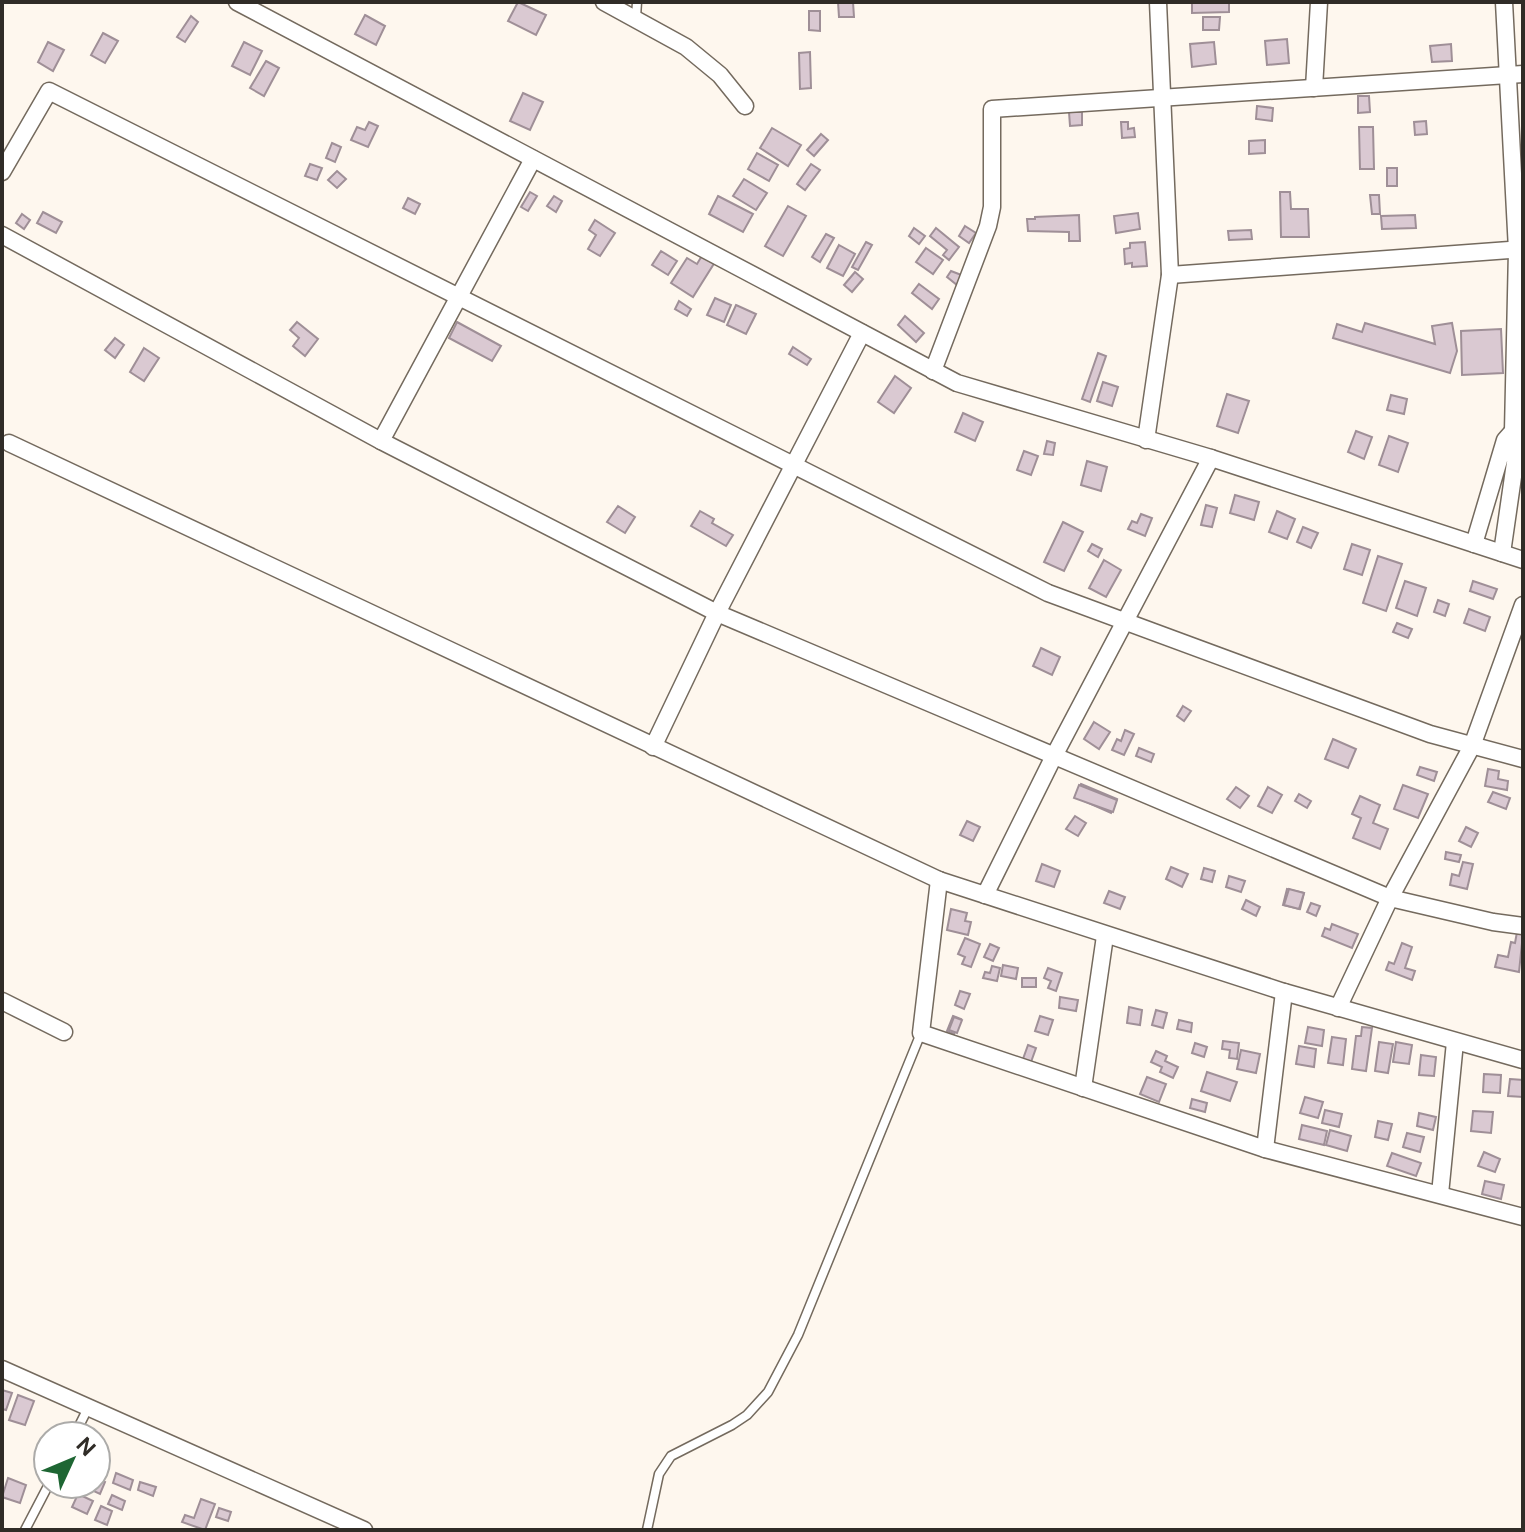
<svg xmlns="http://www.w3.org/2000/svg" width="1525" height="1532" viewBox="0 0 1525 1532" font-family="'DM Sans',sans-serif">
<rect width="100%" height="100%" fill="#fef7ee"/>
<g fill="#dac9d2" stroke="#9f8f97" stroke-width="2">
<polygon points="518,2 546,15 536,35 508,21"/>
<polygon points="838,2 853,2 854,17 839,17"/>
<polygon points="1192,2 1229,2 1229,12 1192,13"/>
<polygon points="809,11 820,11 820,31 809,30"/>
<polygon points="365,15 385,26 376,45 355,34"/>
<polygon points="191,16 198,22 185,42 177,37"/>
<polygon points="1203,17 1220,17 1219,30 1203,30"/>
<polygon points="103,33 118,41 105,63 91,55"/>
<polygon points="1287,39 1289,63 1267,65 1265,41"/>
<polygon points="48,42 64,50 53,71 38,62"/>
<polygon points="244,42 262,51 250,75 232,66"/>
<polygon points="1214,42 1216,64 1192,67 1190,44"/>
<polygon points="1451,44 1452,61 1432,62 1430,46"/>
<polygon points="810,52 811,88 800,89 799,53"/>
<polygon points="266,61 279,68 264,96 250,88"/>
<polygon points="523,93 543,102 530,130 510,121"/>
<polygon points="1358,96 1369,96 1370,112 1358,113"/>
<polygon points="1257,106 1273,108 1272,121 1256,119"/>
<polygon points="1069,112 1082,112 1082,125 1070,126"/>
<polygon points="1426,121 1427,134 1415,135 1414,122"/>
<polygon points="369,122 378,126 368,147 351,140 357,127 365,130"/>
<polygon points="1121,122 1128,122 1128,129 1134,128 1135,137 1122,138"/>
<polygon points="1359,127 1373,127 1374,169 1360,169"/>
<polygon points="772,128 801,145 788,166 760,148"/>
<polygon points="821,134 828,140 814,156 807,150"/>
<polygon points="1265,140 1265,153 1249,154 1249,141"/>
<polygon points="332,143 341,147 335,162 326,158"/>
<polygon points="757,153 778,165 769,181 748,169"/>
<polygon points="310,164 322,168 317,180 305,176"/>
<polygon points="811,164 820,170 805,190 797,184"/>
<rect x="1387" y="168" width="10" height="18"/>
<polygon points="337,171 346,179 337,188 328,180"/>
<polygon points="744,179 767,193 756,210 733,196"/>
<polygon points="530,192 537,196 528,211 521,207"/>
<polygon points="1280,192 1290,192 1291,209 1308,209 1309,237 1281,237"/>
<polygon points="1370,195 1379,195 1380,214 1372,214"/>
<polygon points="554,196 562,201 556,212 547,206"/>
<polygon points="718,196 753,214 743,232 709,214"/>
<polygon points="408,198 420,204 415,214 403,208"/>
<polygon points="788,206 806,216 783,256 765,246"/>
<polygon points="43,212 62,222 56,233 37,223"/>
<polygon points="1138,213 1140,229 1116,233 1114,216"/>
<polygon points="22,214 30,220 24,229 16,223"/>
<polygon points="1079,215 1080,241 1069,241 1069,232 1028,231 1027,219 1035,219 1035,217"/>
<polygon points="1415,215 1416,228 1382,229 1381,216"/>
<polygon points="595,220 615,233 600,256 588,249 596,235 589,230"/>
<polygon points="965,226 976,233 969,243 959,236"/>
<polygon points="914,228 925,236 919,244 909,236"/>
<polygon points="936,228 959,247 949,260 943,255 947,250 930,236"/>
<polygon points="1251,230 1252,239 1229,240 1228,231"/>
<polygon points="826,234 834,238 820,262 812,257"/>
<polygon points="866,242 872,245 858,270 852,267"/>
<polygon points="1145,242 1147,266 1132,267 1132,263 1125,264 1124,249 1130,248 1130,243"/>
<polygon points="839,245 855,254 843,276 827,268"/>
<polygon points="926,248 943,260 933,274 916,262"/>
<polygon points="661,251 677,261 668,275 652,265"/>
<polygon points="703,254 715,262 693,297 671,283 687,258 697,264"/>
<polygon points="951,271 964,276 957,285 947,277"/>
<polygon points="855,272 863,279 852,292 844,285"/>
<polygon points="919,284 939,299 932,309 912,293"/>
<polygon points="715,298 731,305 724,322 707,315"/>
<polygon points="679,301 691,309 687,316 675,309"/>
<polygon points="736,305 756,314 746,334 727,325"/>
<polygon points="905,316 924,333 916,342 898,325"/>
<polygon points="297,322 318,339 305,356 293,346 299,338 290,330"/>
<polygon points="457,322 501,346 492,361 449,338"/>
<polygon points="1365,323 1435,344 1432,326 1452,323 1457,351 1450,373 1333,338 1337,324 1362,332"/>
<polygon points="1501,329 1503,373 1462,375 1461,331"/>
<polygon points="115,338 124,345 115,358 105,350"/>
<polygon points="793,347 811,359 807,365 789,354"/>
<polygon points="144,348 159,358 144,381 130,372"/>
<polygon points="1098,353 1106,356 1090,402 1082,399"/>
<polygon points="895,376 911,388 894,413 878,402"/>
<polygon points="1103,382 1118,387 1112,406 1097,401"/>
<polygon points="1227,394 1249,401 1238,433 1217,426"/>
<polygon points="1391,395 1407,399 1404,414 1387,410"/>
<polygon points="963,413 983,422 975,441 955,432"/>
<polygon points="1356,431 1372,437 1364,459 1348,452"/>
<polygon points="1389,436 1408,443 1398,472 1379,465"/>
<polygon points="1047,441 1055,443 1053,455 1044,454"/>
<polygon points="1024,451 1038,456 1031,475 1017,470"/>
<polygon points="1087,461 1107,467 1101,491 1081,485"/>
<polygon points="1235,495 1259,502 1254,520 1230,513"/>
<polygon points="1206,505 1217,508 1212,527 1201,525"/>
<polygon points="618,506 635,517 625,533 607,522"/>
<polygon points="700,511 714,519 712,523 733,535 726,546 691,526"/>
<polygon points="1277,511 1295,519 1287,539 1269,532"/>
<polygon points="1141,514 1152,518 1145,536 1128,529 1132,521 1137,523"/>
<polygon points="1063,522 1083,532 1064,571 1044,562"/>
<polygon points="1303,527 1318,533 1311,548 1297,542"/>
<polygon points="1092,544 1102,549 1098,557 1088,551"/>
<polygon points="1352,544 1370,550 1362,575 1344,569"/>
<polygon points="1378,556 1402,564 1386,611 1363,603"/>
<polygon points="1104,560 1121,570 1106,597 1089,588"/>
<polygon points="1405,581 1426,588 1417,616 1396,608"/>
<polygon points="1473,581 1497,589 1493,599 1470,591"/>
<polygon points="1438,600 1449,604 1445,616 1434,612"/>
<polygon points="1469,609 1490,617 1485,631 1464,623"/>
<polygon points="1397,623 1412,629 1408,638 1393,632"/>
<polygon points="1041,648 1060,657 1052,675 1033,666"/>
<polygon points="1183,706 1191,711 1184,721 1177,716"/>
<polygon points="1094,722 1110,732 1099,749 1084,739"/>
<polygon points="1125,730 1134,734 1124,755 1112,750 1117,739 1121,741"/>
<polygon points="1333,739 1356,749 1348,768 1325,759"/>
<polygon points="1139,748 1154,754 1151,762 1136,756"/>
<polygon points="1420,767 1437,772 1434,781 1417,775"/>
<polygon points="1488,769 1499,771 1498,779 1508,781 1507,790 1485,786"/>
<polygon points="1081,784 1117,799 1111,813 1075,797"/>
<polygon points="1079,785 1117,800 1113,812 1074,798"/>
<polygon points="1403,785 1428,794 1418,818 1394,809"/>
<polygon points="1236,787 1249,796 1240,808 1227,799"/>
<polygon points="1268,787 1282,795 1272,813 1258,806"/>
<polygon points="1493,792 1510,798 1506,809 1488,802"/>
<polygon points="1299,794 1311,801 1307,808 1295,801"/>
<polygon points="1360,796 1380,805 1373,823 1388,829 1380,849 1353,838 1361,818 1352,814"/>
<polygon points="1075,816 1086,823 1078,836 1066,829"/>
<polygon points="967,821 980,827 973,841 960,835"/>
<polygon points="1466,827 1478,833 1471,847 1459,841"/>
<polygon points="1446,852 1461,855 1459,862 1445,859"/>
<polygon points="1463,862 1473,864 1467,889 1450,885 1452,874 1459,876"/>
<polygon points="1042,864 1060,871 1054,887 1036,881"/>
<polygon points="1171,867 1188,874 1182,887 1166,879"/>
<polygon points="1204,868 1215,871 1212,882 1201,879"/>
<polygon points="1229,876 1245,881 1241,892 1226,887"/>
<polygon points="1287,889 1304,893 1300,909 1283,905"/>
<polygon points="1289,889 1304,893 1299,909 1284,905"/>
<polygon points="1109,891 1125,897 1120,909 1104,903"/>
<polygon points="1246,900 1260,907 1256,916 1242,909"/>
<polygon points="1311,903 1320,906 1316,916 1307,912"/>
<polygon points="951,909 967,913 965,921 971,922 968,935 947,930"/>
<polygon points="1332,924 1358,934 1352,948 1322,936 1325,928 1330,930"/>
<polygon points="1517,932 1523,933 1519,972 1495,967 1498,955 1508,957 1511,942 1515,943"/>
<polygon points="965,938 980,944 971,967 962,964 965,957 958,954"/>
<polygon points="1402,943 1412,947 1405,968 1415,971 1412,980 1386,970 1389,962 1394,964"/>
<polygon points="990,944 999,948 993,961 984,957"/>
<polygon points="1003,965 1018,968 1016,979 1001,976"/>
<polygon points="992,966 1000,968 997,981 983,978 985,972 990,973"/>
<polygon points="1048,968 1062,973 1056,991 1048,988 1051,981 1044,978"/>
<rect x="1022" y="978" width="14" height="9"/>
<polygon points="960,991 970,994 964,1009 955,1005"/>
<polygon points="1060,997 1078,1000 1076,1011 1059,1008"/>
<polygon points="1129,1007 1142,1010 1140,1025 1127,1023"/>
<polygon points="1156,1010 1167,1013 1163,1028 1152,1025"/>
<polygon points="953,1016 961,1019 954,1034 947,1031"/>
<polygon points="1040,1016 1053,1020 1048,1035 1035,1031"/>
<polygon points="954,1017 962,1020 957,1033 949,1030"/>
<polygon points="1179,1020 1192,1023 1191,1032 1177,1029"/>
<polygon points="1308,1027 1324,1030 1322,1046 1305,1043"/>
<polygon points="1362,1027 1372,1028 1366,1071 1352,1069 1356,1036 1361,1036"/>
<polygon points="1332,1037 1346,1039 1343,1065 1328,1063"/>
<polygon points="1223,1041 1239,1043 1237,1059 1229,1058 1230,1050 1222,1049"/>
<polygon points="1379,1042 1393,1044 1388,1073 1375,1071"/>
<polygon points="1396,1042 1412,1045 1409,1064 1393,1062"/>
<polygon points="1195,1043 1207,1047 1204,1057 1192,1053"/>
<polygon points="1028,1045 1036,1048 1031,1062 1023,1059"/>
<polygon points="1299,1046 1316,1049 1314,1067 1296,1064"/>
<polygon points="1241,1050 1260,1054 1256,1073 1237,1069"/>
<polygon points="1156,1051 1167,1056 1165,1061 1178,1067 1173,1078 1160,1072 1162,1067 1151,1062"/>
<polygon points="1421,1055 1436,1057 1434,1076 1419,1075"/>
<polygon points="1207,1072 1237,1082 1230,1101 1201,1091"/>
<polygon points="1484,1074 1501,1075 1500,1093 1483,1092"/>
<polygon points="1147,1077 1166,1084 1159,1102 1140,1094"/>
<polygon points="1510,1079 1523,1080 1523,1097 1508,1096"/>
<polygon points="1305,1097 1323,1102 1318,1118 1300,1113"/>
<polygon points="1192,1099 1207,1103 1205,1112 1190,1108"/>
<polygon points="1325,1110 1342,1114 1339,1127 1322,1123"/>
<polygon points="1473,1111 1493,1112 1491,1133 1471,1131"/>
<polygon points="1419,1113 1436,1117 1433,1130 1417,1126"/>
<polygon points="1378,1121 1392,1124 1388,1140 1375,1137"/>
<polygon points="1302,1125 1327,1131 1324,1145 1299,1139"/>
<polygon points="1330,1130 1351,1136 1347,1151 1326,1145"/>
<polygon points="1407,1133 1424,1137 1420,1152 1403,1147"/>
<polygon points="1484,1152 1500,1159 1495,1172 1478,1166"/>
<polygon points="1392,1153 1421,1163 1416,1176 1387,1166"/>
<polygon points="1485,1181 1504,1185 1501,1199 1482,1194"/>
<polygon points="2,1390 12,1393 6,1410 2,1409"/>
<polygon points="18,1395 34,1401 25,1425 9,1420"/>
<polygon points="116,1473 133,1480 130,1490 113,1483"/>
<polygon points="8,1478 26,1485 20,1503 2,1497"/>
<polygon points="96,1478 105,1482 100,1494 85,1487 86,1484 96,1484"/>
<polygon points="140,1482 156,1487 153,1496 138,1490"/>
<polygon points="78,1494 93,1501 87,1514 72,1507"/>
<polygon points="112,1495 125,1501 122,1510 108,1504"/>
<polygon points="201,1499 215,1504 205,1530 182,1522 185,1515 194,1518"/>
<polygon points="101,1506 112,1511 107,1525 95,1520"/>
<polygon points="219,1508 231,1512 228,1521 216,1517"/>
</g>
<g fill="none" stroke-linecap="round" stroke-linejoin="round">
<defs>
<g id="lane">
<polyline points="636,17 637,2"/>
<polyline points="74,1436 88,1408"/>
<polyline points="25,1530 49,1484"/>
<polyline points="647,1530 659,1474 671,1456 732,1425 747,1415 768,1392 798,1335 921,1033"/>
</g>
<g id="street">
<polyline points="237,2 957,383 1211,458 1523,560"/>
<polyline points="604,2 686,47 720,75 745,106"/>
<polyline points="1504,2 1517,250 1513,431"/>
<polyline points="1314,88 1319,2"/>
<polyline points="2,172 49,91 1048,593 1430,734 1523,759"/>
<polyline points="2,235 381,441 717,613 1390,898 1493,922 1523,926"/>
<polyline points="1170,275 1523,249"/>
<polyline points="933,371 988,226 992,207 992,109 1523,74"/>
<polyline points="1146,440 1170,275 1158,2"/>
<polyline points="381,441 533,159"/>
<polyline points="9,443 939,880 1284,992 1523,1060"/>
<polyline points="1474,544 1505,440 1513,431 1518,442 1502,553"/>
<polyline points="653,747 717,613 862,333"/>
<polyline points="939,880 921,1033 1265,1149 1523,1217"/>
<polyline points="985,895 1054,756 1211,458"/>
<polyline points="2,1001 64,1032"/>
<polyline points="1338,1008 1390,898 1472,746 1523,605"/>
<polyline points="1083,1088 1105,936"/>
<polyline points="1265,1149 1284,992"/>
<polyline points="1440,1194 1455,1042"/>
<polyline points="2,1369 364,1530"/>
</g>
</defs>
<use href="#lane" stroke="#746a5e" stroke-width="11"/>
<use href="#street" stroke="#746a5e" stroke-width="19"/>
<use href="#lane" stroke="#fff" stroke-width="8"/>
<use href="#street" stroke="#fff" stroke-width="16"/>
</g>
<rect width="1525" height="1532" fill="none" stroke="#302c27" stroke-width="8"/>
<g transform="translate(72 1460) rotate(46)"><circle r="38" fill="#ffffff" stroke="#acaba9" stroke-width="2"/>
<path d="M0-6L14 30L0 20L-14 30Z" fill="#1e6633"/>
<text y="-12" font-size="22" font-weight="bold" text-anchor="middle" fill="#302c27">N</text>
</g>
</svg>
